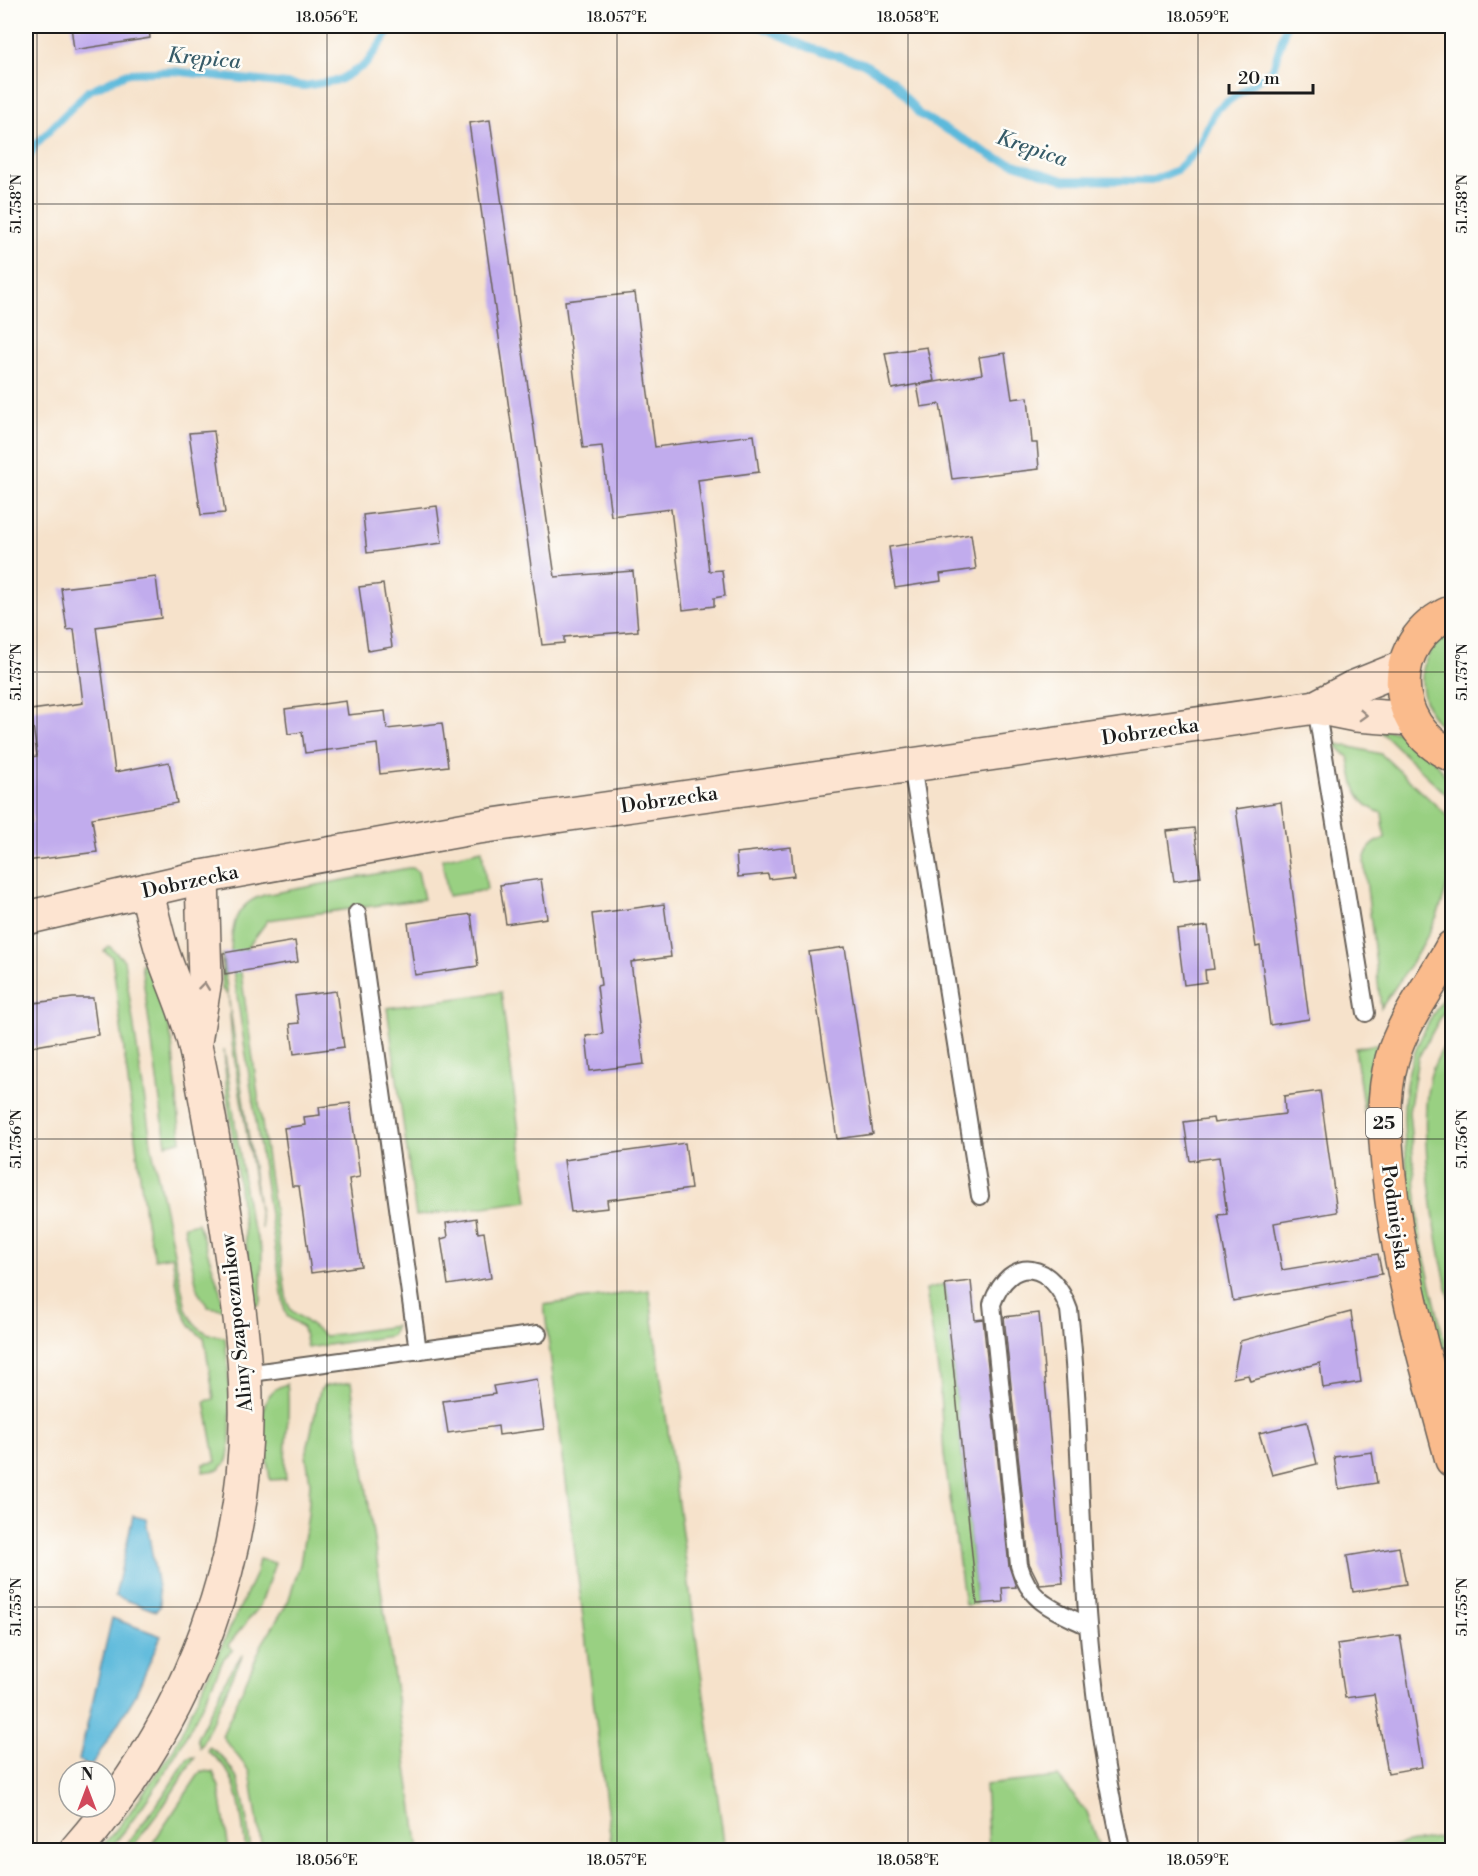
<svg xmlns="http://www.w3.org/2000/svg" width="1478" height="1876" viewBox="0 0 1478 1876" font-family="'Libre Bodoni',serif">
<rect width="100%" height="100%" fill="#fdfcf7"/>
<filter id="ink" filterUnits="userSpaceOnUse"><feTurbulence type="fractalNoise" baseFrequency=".0167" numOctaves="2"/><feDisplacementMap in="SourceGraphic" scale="12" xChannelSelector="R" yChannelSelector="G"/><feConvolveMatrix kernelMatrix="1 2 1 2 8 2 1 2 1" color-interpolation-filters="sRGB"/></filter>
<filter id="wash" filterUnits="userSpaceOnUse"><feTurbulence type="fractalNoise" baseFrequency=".008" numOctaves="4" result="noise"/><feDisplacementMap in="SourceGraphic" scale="24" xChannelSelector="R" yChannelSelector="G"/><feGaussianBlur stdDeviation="1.35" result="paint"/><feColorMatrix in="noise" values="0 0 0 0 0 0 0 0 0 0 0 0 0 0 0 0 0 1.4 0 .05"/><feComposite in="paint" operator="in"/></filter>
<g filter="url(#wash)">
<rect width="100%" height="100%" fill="#f6e2cb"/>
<g fill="#99d082" stroke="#5a764f" stroke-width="1.5">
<path d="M1452,632V734C1414,712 1410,653 1452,632Z"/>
<path d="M1379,730C1386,731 1396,730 1403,733C1420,742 1452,776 1452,796H1448Z"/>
<path d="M1333,743L1381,754L1452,820C1457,903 1425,943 1381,1008L1364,862C1366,849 1372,843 1385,838L1382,813C1355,805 1353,783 1349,758Z"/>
<polygon points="482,850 487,890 448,896 442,859"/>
<path d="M408,868H413L418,872L424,899L268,920L239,959L287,1302L291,1310L325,1336L396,1326L391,1336L307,1348L303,1328L287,1316L284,1307L231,956C231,927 234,904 264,895Z"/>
<path d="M109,946L124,960L152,1149L186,1309C194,1327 205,1336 225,1337C228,1363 235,1442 226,1463L218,1470L203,1472L204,1464L216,1462L205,1401L214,1399L204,1337C178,1325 177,1281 172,1256L155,1259L146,1222L112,957L104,951Z"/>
<polygon points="222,954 262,1229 232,1043 229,997 222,989"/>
<polygon points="154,962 172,1042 181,1141 166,1144 141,964"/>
<path d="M1452,984V997L1418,1058L1409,1112L1421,1243L1452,1374V1400C1431,1319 1411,1240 1406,1157C1404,1131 1402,1105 1407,1079C1414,1044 1433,1013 1452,984Z"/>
<polygon points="501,992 528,1201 416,1216 387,1008"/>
<path d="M1452,1032V1308C1438,1254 1413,1119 1433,1068C1438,1055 1446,1043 1452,1032Z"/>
<polygon points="1377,1044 1370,1068 1364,1114 1355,1048"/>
<polygon points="224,1049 249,1216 262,1251 261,1302 259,1305 254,1305 227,1095"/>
<polygon points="198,1223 220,1290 223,1309 208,1307 198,1292 184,1226"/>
<polygon points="945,1284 977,1604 965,1605 944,1455 939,1378 926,1289"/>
<polygon points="649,1290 725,1850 612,1850 544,1305"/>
<polygon points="351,1382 419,1850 262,1850 250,1772 222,1736 262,1644 288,1602 300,1564 308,1515 310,1482 306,1455 320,1390 324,1386"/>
<path d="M287,1384C292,1416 282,1446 286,1479L270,1480C267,1450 247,1394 287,1384Z"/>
<path d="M259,1559L275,1563L260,1606L228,1645L233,1650L224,1658C194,1727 158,1792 109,1850H99L128,1815L174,1748L256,1573Z"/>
<polygon points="243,1654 200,1748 197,1738 231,1670"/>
<path d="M209,1747C247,1771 244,1810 251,1850H246C240,1814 242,1773 207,1751Z"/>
<polygon points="195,1757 164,1805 130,1850 122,1850 156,1806 188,1758"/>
<polygon points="201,1771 213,1772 219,1787 229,1850 148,1850"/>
<polygon points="1058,1777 1087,1812 1101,1850 989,1850 985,1785"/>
<polygon points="1452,1835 1452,1850 1370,1850"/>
</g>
<g fill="#5cb9db" stroke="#3c6a7c" stroke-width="1.5">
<polygon points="133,1516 146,1519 160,1599 160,1606 156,1611 115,1596"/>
<polygon points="112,1618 161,1636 134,1698 90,1768 79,1760"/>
</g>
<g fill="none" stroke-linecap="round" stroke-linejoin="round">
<g stroke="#5cb9db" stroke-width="8">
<polyline points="759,26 810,48 863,63 892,81 919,114 996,158 1064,180 1151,181 1177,170 1196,151 1216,110 1273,69 1286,26"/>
<polyline points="26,164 35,145 88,91 128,73 173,71 304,86 339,80 366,64 393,26"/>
</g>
</g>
<g id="blocks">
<g fill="#c1aced">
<polygon points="71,26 149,26 150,38 74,50"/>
<polygon points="490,120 555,577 633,571 638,631 564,637 564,643 542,645 469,123"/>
<polygon points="635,293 655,447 754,435 759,472 698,480 709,571 722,570 725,596 714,598 714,606 683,610 671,509 611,516 602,446 583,448 565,301"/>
<polygon points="927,347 934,381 892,389 885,353"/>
<polygon points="1005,353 1012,399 1028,397 1032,443 1037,443 1039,469 952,479 940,404 921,407 917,385 982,374 979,357"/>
<polygon points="214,431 225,513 201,515 189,433"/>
<polygon points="437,506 442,543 367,553 363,515"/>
<polygon points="971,534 976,569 940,574 941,581 895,588 889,547"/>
<polygon points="156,577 161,618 96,627 115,772 169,762 177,803 92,818 97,852 26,861 26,822 32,822 26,758 37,756 31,710 83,703 74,629 67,630 61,588"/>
<polygon points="383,584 392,647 368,651 359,587"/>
<polygon points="346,701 348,715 385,711 387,729 442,723 448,766 380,774 377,744 305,753 302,732 288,734 285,709"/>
<polygon points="1281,802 1309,1019 1270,1025 1260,946 1256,947 1236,809"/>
<polygon points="1194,828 1201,877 1174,881 1167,831"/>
<polygon points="791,847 794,876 769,879 768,874 738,877 736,853"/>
<polygon points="541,879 547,918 506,924 500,885"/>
<polygon points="664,904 671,957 631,962 644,1064 590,1071 586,1036 603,1034 597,986 601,985 592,914"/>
<polygon points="471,914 478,966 415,975 408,923"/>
<polygon points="1208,926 1214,969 1205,970 1206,982 1184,985 1177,930"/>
<polygon points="295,941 298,962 225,974 223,953"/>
<polygon points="845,947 873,1134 837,1139 809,952"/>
<polygon points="336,991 344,1047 294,1054 290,1024 299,1023 295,996"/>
<polygon points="73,998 93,998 98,1035 30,1047 26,1004"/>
<polygon points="1320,1091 1337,1212 1274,1223 1282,1270 1378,1254 1382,1274 1233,1301 1218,1215 1227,1214 1219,1157 1190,1161 1184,1122 1213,1118 1214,1123 1285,1114 1284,1096"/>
<polygon points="350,1103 360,1177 349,1179 361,1266 311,1273 299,1186 292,1186 284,1128 305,1125 304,1117 320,1115 319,1107"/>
<polygon points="685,1143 691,1189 607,1200 608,1208 571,1212 564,1160"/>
<polygon points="476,1218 478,1233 484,1232 491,1278 448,1285 441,1239 448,1237 446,1223"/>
<polygon points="971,1281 975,1320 983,1319 1009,1566 1016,1587 1002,1588 1003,1602 977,1604 945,1284"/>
<polygon points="1351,1312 1361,1382 1323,1388 1320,1363 1250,1381 1248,1375 1233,1378 1240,1341"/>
<polygon points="1039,1313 1063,1583 1040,1585 1029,1563 1004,1317"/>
<polygon points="537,1379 544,1429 499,1435 498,1426 448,1433 443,1401 495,1394 493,1386"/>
<polygon points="1307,1422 1317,1464 1272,1475 1259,1433"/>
<polygon points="1372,1452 1377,1483 1339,1489 1334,1457"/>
<polygon points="1399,1547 1406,1584 1353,1592 1347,1556"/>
<polygon points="1400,1635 1422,1767 1388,1773 1374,1694 1345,1698 1337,1644"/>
</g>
</g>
</g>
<g filter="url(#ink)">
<use href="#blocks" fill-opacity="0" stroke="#686159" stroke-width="1.5"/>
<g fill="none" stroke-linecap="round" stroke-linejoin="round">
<defs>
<g id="lane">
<polyline points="1316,707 1366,1013"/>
<polyline points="912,765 980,1196"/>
<polyline points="357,913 418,1351"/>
<polyline points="245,1374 538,1334"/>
<path d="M1088,1626C1055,1610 1030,1604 1019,1565L992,1304C1011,1252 1053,1263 1069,1310C1081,1415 1079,1520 1088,1625C1094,1700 1106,1777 1122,1850"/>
</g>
<g id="secondary">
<polyline points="1316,707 1352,688 1404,667"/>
<polyline points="26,918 202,877 472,828 1316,707 1356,715 1411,719"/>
<polyline points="195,1042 205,980 202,877"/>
<path d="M76,1850C191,1719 256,1549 245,1373C242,1322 234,1272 226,1221C217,1163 208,1103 195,1046C188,1015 173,984 163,954C156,933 152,911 146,890"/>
</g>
<g id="primary">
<path d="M1452,612C1386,640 1388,727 1452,755"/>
<path d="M1452,947C1432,984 1404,1018 1392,1059C1381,1098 1385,1137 1389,1176C1399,1273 1427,1366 1452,1460"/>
</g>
</defs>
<use href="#lane" stroke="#686159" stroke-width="20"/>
<use href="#secondary" stroke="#686159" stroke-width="36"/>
<use href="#primary" stroke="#686159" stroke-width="36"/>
<use href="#lane" stroke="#fff" stroke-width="16"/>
<use href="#secondary" stroke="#fde4d1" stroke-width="33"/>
<use href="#primary" stroke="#fabb8c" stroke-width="33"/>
</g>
<defs><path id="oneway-chevron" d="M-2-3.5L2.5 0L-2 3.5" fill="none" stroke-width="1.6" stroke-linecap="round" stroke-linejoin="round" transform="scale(1.5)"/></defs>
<g stroke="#988a80">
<use href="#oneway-chevron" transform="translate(1363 715) rotate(2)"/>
<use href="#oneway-chevron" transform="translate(204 986) rotate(-83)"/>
</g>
</g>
<path fill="none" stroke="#1c1c1c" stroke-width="1.5" stroke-opacity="0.45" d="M37,26V1850M327,26V1850M617,26V1850M908,26V1850M1198,26V1850M26,204H1452M26,672H1452M26,1139H1452M26,1607H1452"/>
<g text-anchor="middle" stroke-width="5" stroke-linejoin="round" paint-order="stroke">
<rect fill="#fdfcf7" stroke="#605f5e" stroke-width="1.5" x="1366" y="1108" width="36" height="30" rx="4.5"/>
<g font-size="18" font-weight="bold" fill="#1c1c1c">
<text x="1384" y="1129">25</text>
</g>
<g font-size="20" fill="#1c1c1c" stroke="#fdfcf7">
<text transform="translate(1150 731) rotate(-8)" y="7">Dobrzecka</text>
<text transform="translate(669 799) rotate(-8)" y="7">Dobrzecka</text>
<text transform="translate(190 881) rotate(-12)" y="7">Dobrzecka</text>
<text transform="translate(1396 1217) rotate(82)" y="7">Podmiejska</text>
<text transform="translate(236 1323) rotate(-96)" y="7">Aliny Szapocznikow</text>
</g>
<g font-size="21" font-style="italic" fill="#365b68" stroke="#fdfcf7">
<text transform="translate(204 58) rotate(5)" y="7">Krępica</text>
<text transform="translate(1032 148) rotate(19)" y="7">Krępica</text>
</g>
</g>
<rect width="1478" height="1876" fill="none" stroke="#fdfcf7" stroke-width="66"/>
<g transform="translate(87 1789)"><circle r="28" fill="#fdfcf7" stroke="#a3a29f" stroke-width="1.5"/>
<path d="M0-4.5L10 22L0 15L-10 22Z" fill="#d1495b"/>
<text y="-9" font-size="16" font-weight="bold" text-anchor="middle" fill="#1c1c1c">N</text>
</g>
<path d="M1229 84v9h84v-9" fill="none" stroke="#1c1c1c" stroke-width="3"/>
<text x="1238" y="84" font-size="18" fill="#1c1c1c" stroke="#fdfcf7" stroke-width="4.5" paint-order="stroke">20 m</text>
<rect x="33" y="33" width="1412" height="1810" fill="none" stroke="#1c1c1c" stroke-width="2"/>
<g font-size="15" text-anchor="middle" fill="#1c1c1c">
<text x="327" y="22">18.056°E</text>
<text x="617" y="22">18.057°E</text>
<text x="908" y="22">18.058°E</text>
<text x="1198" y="22">18.059°E</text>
<text transform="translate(16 204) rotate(-90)" y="5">51.758°N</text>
<text transform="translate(1462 204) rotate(-90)" y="5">51.758°N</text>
<text transform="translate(16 672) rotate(-90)" y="5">51.757°N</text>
<text transform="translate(1462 672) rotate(-90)" y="5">51.757°N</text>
<text transform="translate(16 1139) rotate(-90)" y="5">51.756°N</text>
<text transform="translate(1462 1139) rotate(-90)" y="5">51.756°N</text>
<text transform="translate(16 1607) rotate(-90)" y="5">51.755°N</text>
<text transform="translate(1462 1607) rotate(-90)" y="5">51.755°N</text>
<text x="327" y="1865">18.056°E</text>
<text x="617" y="1865">18.057°E</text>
<text x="908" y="1865">18.058°E</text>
<text x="1198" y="1865">18.059°E</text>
</g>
</svg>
